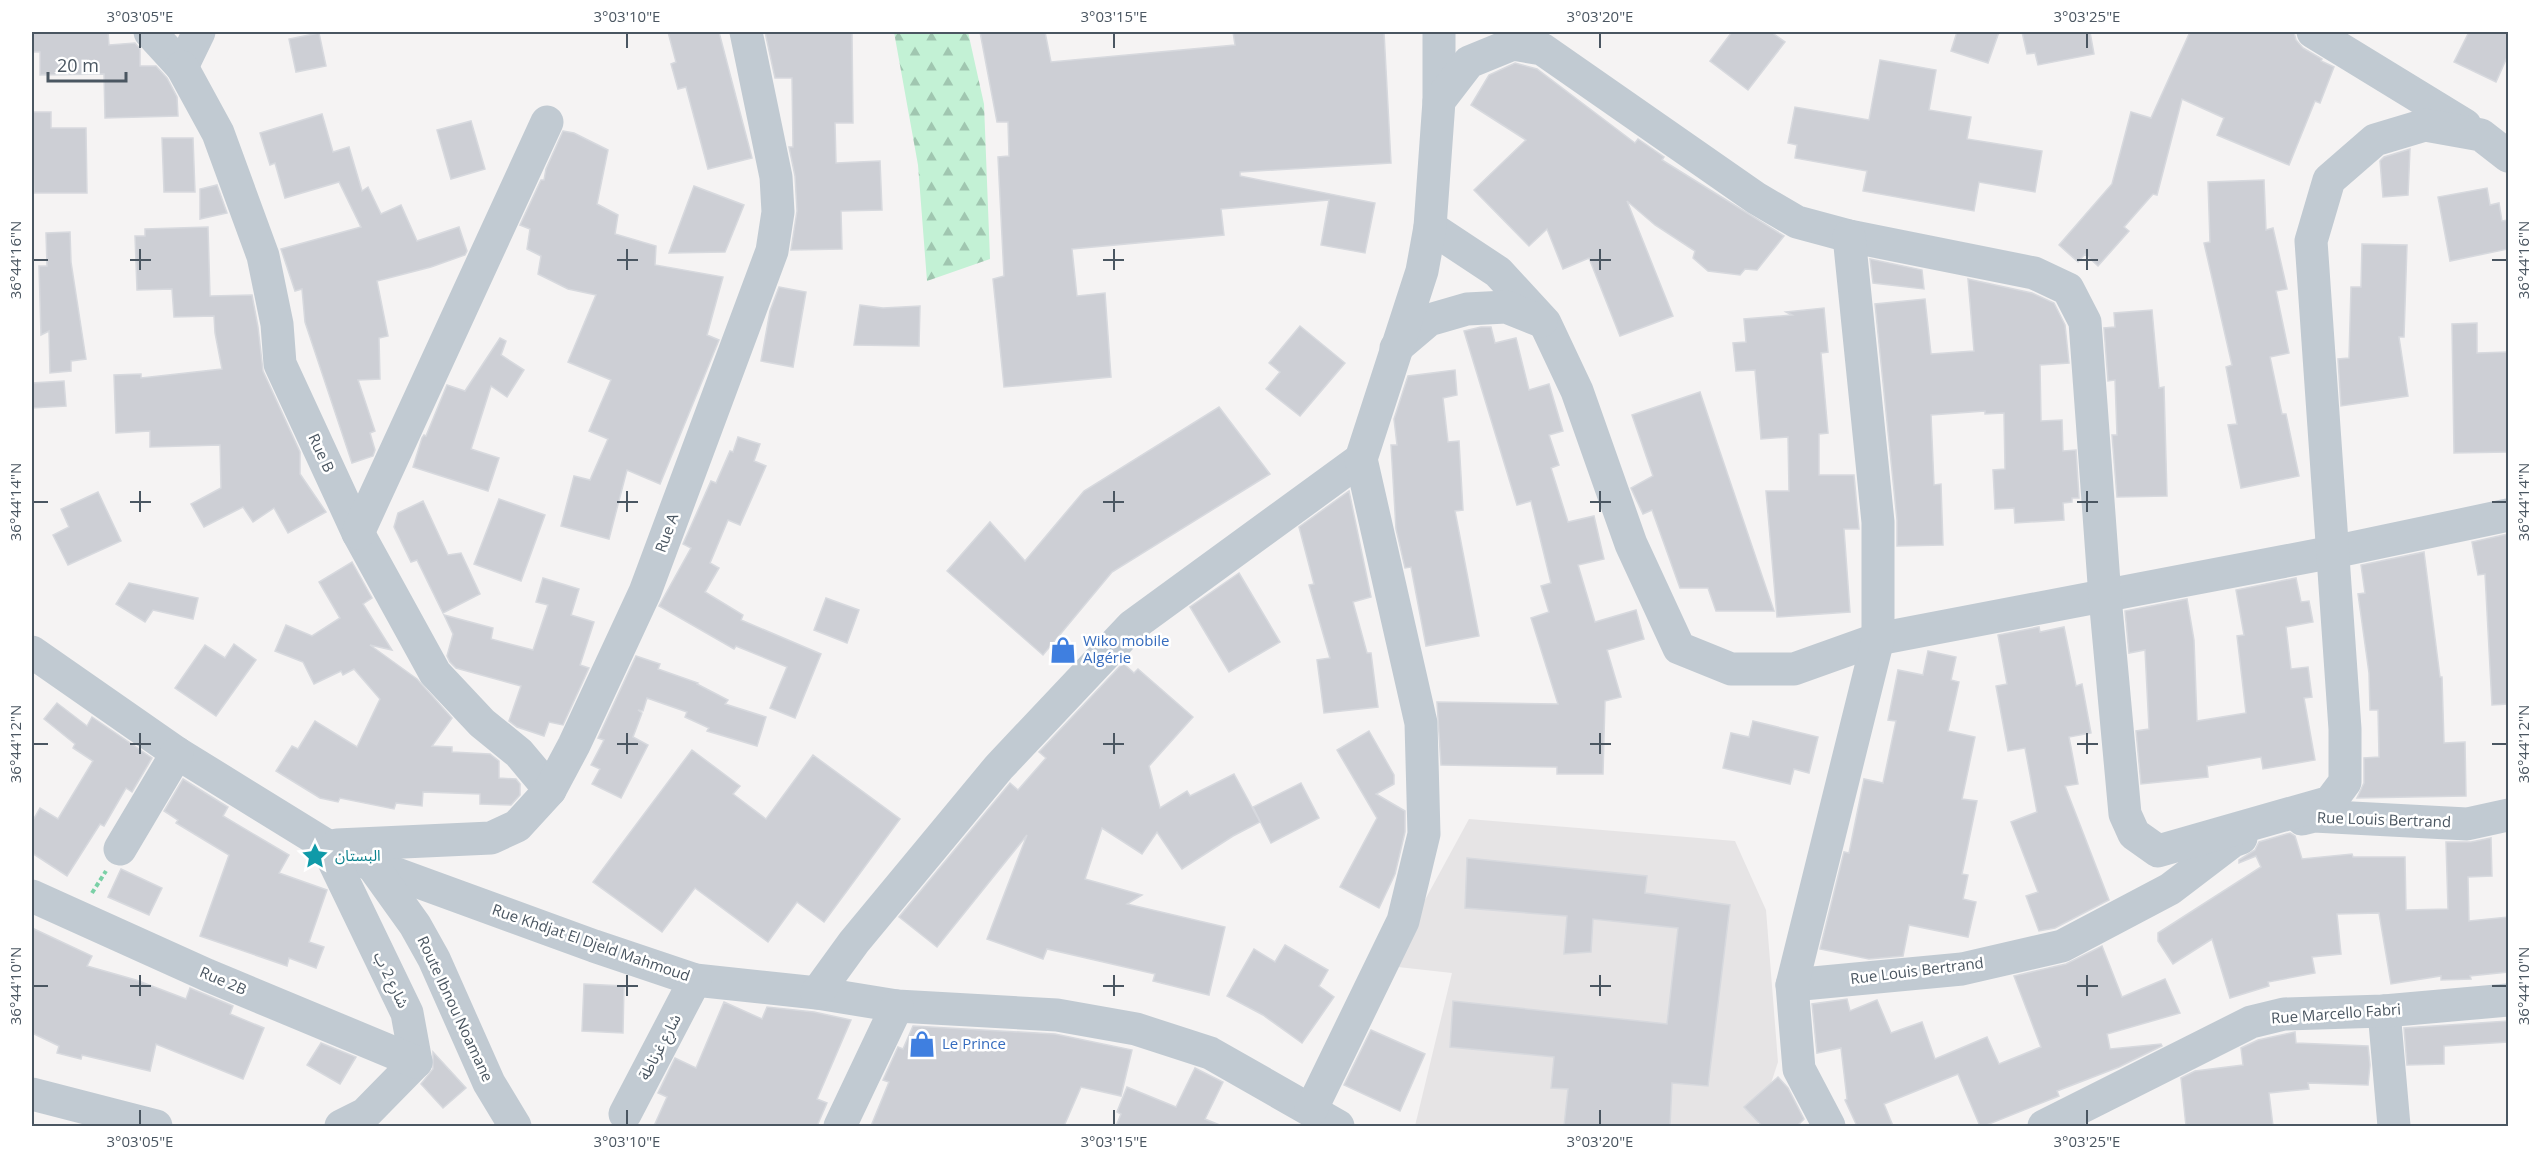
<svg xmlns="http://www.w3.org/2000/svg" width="2540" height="1158" viewBox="0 0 2540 1158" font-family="'Open Sans','Noto Sans Arabic',sans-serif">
<defs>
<pattern id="forest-firs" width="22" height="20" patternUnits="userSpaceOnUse" patternTransform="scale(1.5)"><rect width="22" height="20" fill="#c3f1d5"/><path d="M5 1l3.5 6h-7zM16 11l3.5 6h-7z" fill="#a0c6b0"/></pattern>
</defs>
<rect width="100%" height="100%" fill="#f5f3f3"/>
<polygon fill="#e6e4e5" points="1469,819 1735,841 1766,910 1778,1062 1757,1126 1415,1126 1452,973 1389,966"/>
<polygon fill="url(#forest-firs)" points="894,32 968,32 984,104 990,259 927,281 918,165"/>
<g fill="#cdcfd5" stroke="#d7d9de" stroke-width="1.5">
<polygon points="32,32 108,32 109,45 135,43 140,49 140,66 156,66 167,78 177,97 178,116 105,118 104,74 40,75 40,52 32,52"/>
<polygon points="668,32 719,32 752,158 708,169 686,87 678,89 671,64 676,62"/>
<polygon points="765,32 852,32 853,123 835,123 836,163 880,161 882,210 841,211 842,249 791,250 797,211 795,176 789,147 793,147 792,78 775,78"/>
<polygon points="980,32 1045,32 1051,62 1235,45 1233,32 1384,32 1391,163 1240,172 1240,176 1375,203 1365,253 1321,245 1329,200 1221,209 1224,235 1072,249 1077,296 1105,293 1111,377 1004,387 993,279 1004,276 998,157 1009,156 1008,122 997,122"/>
<polygon points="1732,32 1771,32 1785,42 1748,90 1710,61"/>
<polygon points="1957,32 1999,32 1988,63 1951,51"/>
<polygon points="2022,32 2090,32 2094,54 2038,65 2035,53 2027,54"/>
<polygon points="2190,32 2294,32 2296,40 2303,48 2322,59 2321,61 2334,67 2320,103 2315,101 2289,165 2217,135 2224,118 2182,99 2157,195 2153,194 2124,227 2129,231 2098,266 2085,254 2078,262 2059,245 2112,184 2131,112 2151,118"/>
<polygon points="2469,32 2508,32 2508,55 2496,82 2454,62"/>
<polygon points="319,33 326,66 296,72 289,39"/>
<polygon points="1880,60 1936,70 1929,110 1971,117 1967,139 2042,151 2035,192 1979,182 1974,211 1863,191 1867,171 1795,158 1797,145 1788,143 1795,107 1869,120"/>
<polygon points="1515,63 1537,69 1635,143 1638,139 1664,157 1662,160 1784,236 1757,270 1745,269 1740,275 1708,271 1693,258 1695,251 1655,225 1627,201 1673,316 1620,336 1589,258 1563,269 1547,229 1529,246 1474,190 1526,140 1471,105 1489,75"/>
<polygon points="32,112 51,112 51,128 86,128 87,193 34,193"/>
<polygon points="322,114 333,152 349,147 362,191 368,187 381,214 401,205 417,241 459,227 467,251 465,255 431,267 377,281 388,336 379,338 380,379 358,380 375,431 370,433 375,450 373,456 352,463 305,322 302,289 295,291 281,249 361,227 339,182 285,198 275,163 270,165 260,133"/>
<polygon points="471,121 485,169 451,179 437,130"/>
<polygon points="563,131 574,133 608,150 597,204 618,215 615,234 656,246 655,265 723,277 707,335 719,340 660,484 627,470 609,539 561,526 574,476 590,480 608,439 589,431 611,380 568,362 596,295 568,289 538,274 541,256 527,249 530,229 520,225 541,180 544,180 546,169"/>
<polygon points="162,138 193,138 195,192 164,192"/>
<polygon points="2410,149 2408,195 2383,197 2380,161 2384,157"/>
<polygon points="2264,180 2266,230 2273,228 2287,289 2276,291 2289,353 2270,357 2282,414 2286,414 2299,476 2241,488 2228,425 2237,424 2226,367 2232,365 2204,243 2210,242 2208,182"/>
<polygon points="217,185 227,213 200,219 200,189"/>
<polygon points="694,186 744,205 725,252 669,253"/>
<polygon points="2487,188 2490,205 2499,203 2502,221 2508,220 2508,249 2450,261 2438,197"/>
<polygon points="208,227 210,296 252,295 258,327 263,371 300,452 300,474 326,512 288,533 274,508 253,522 243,507 204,527 191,504 221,488 220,445 150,447 150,431 116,433 114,375 141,374 141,378 222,369 215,333 214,316 174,317 172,289 137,290 135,236 145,236 145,229"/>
<polygon points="70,232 71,262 86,359 71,361 71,371 50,373 49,331 41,335 39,266 47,266 46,233"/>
<polygon points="2362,244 2407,245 2404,337 2399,337 2408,396 2341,406 2338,359 2349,358 2351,287 2361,287"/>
<polygon points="1870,259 1922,270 1924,289 1873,283"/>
<polygon points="1968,279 2032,293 2054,303 2065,325 2069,363 2040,365 2041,421 2062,420 2063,451 2076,450 2079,498 2072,498 2072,502 2063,503 2064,520 2015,523 2014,508 1995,509 1993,470 2005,469 2004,413 1985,414 1985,411 1931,415 1934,485 1941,484 1943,545 1897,546 1897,520 1875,304 1925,299 1931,354 1974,351"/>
<polygon points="779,287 806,292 793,367 761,361 770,311"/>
<polygon points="860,305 883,308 920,306 919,346 854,345"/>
<polygon points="1824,308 1828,352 1821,353 1828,433 1819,434 1819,475 1854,475 1859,529 1844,529 1850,612 1777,617 1766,491 1789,491 1788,437 1761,439 1755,370 1736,371 1733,343 1746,342 1744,319 1792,315 1786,312"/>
<polygon points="2152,310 2159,388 2164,387 2167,496 2117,497 2112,435 2117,435 2115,380 2108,381 2104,328 2115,327 2114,313"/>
<polygon points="2477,323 2477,353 2508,352 2508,452 2454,453 2452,324"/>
<polygon points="1300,326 1345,363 1300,416 1266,389 1280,372 1269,363"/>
<polygon points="1481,327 1491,327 1495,343 1516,338 1529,390 1549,384 1563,431 1549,435 1559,465 1551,468 1568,522 1594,516 1604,559 1578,565 1595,622 1636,610 1644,639 1607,650 1621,697 1605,701 1603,774 1557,774 1557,767 1441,765 1437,702 1558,704 1531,618 1549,612 1541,586 1551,583 1531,501 1517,505 1464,331"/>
<polygon points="500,338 506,341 501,355 524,370 507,397 491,386 471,449 499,458 488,491 413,467 422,438 424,435 426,436 447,385 465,391"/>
<polygon points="1455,370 1457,395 1443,398 1448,442 1459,441 1463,510 1455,511 1479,636 1426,646 1411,567 1405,568 1396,529 1391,445 1397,445 1394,419 1408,376"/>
<polygon points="64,381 66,406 32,408 32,383"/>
<polygon points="1700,392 1717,443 1774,611 1716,611 1708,588 1680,588 1652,510 1643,514 1631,488 1653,476 1632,415"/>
<polygon points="1219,407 1270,474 1112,572 1043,655 947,571 990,522 1025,561 1084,491"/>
<polygon points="738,437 760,444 754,461 766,466 740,525 728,520 710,563 719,568 705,592 743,615 741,620 821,654 795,718 770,708 787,667 736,646 734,649 659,606 691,548 683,544 711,481 716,483 730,451 733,452"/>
<polygon points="1349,491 1371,597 1353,602 1367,653 1371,653 1378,707 1324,713 1317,660 1330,658 1309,585 1314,584 1299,527"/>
<polygon points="98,492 121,541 68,565 53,535 69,527 61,509"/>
<polygon points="499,499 545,515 521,581 474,564"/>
<polygon points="423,501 448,555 461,553 480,594 443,613 417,560 411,562 394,527 398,513"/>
<polygon points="2508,534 2508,704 2492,705 2485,574 2478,575 2472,542"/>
<polygon points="2424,552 2440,677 2442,677 2444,743 2465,742 2466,796 2357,798 2364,783 2364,758 2379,757 2378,710 2370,710 2369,673 2358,594 2365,593 2361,565"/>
<polygon points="352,562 372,598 363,604 392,650 370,645 417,679 452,718 432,746 452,747 452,752 490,754 499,761 499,778 516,779 520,784 520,795 511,805 480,804 480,794 423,792 422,806 396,803 394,809 340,798 338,802 320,798 276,771 292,746 298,749 315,721 357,747 380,699 354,669 343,675 341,671 314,684 303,662 275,651 286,625 312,636 340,618 319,582"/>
<polygon points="1239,573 1280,642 1229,672 1190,607"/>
<polygon points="543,578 579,589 571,615 594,622 580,665 589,668 563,725 549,722 544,736 517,727 509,721 521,686 456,668 450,662 447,656 453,634 444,615 493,628 491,639 533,650 548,605 536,602"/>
<polygon points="2296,578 2301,602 2309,601 2313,622 2286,627 2291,669 2308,667 2312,697 2304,698 2315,760 2263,769 2261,757 2207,766 2208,777 2141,784 2136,731 2149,729 2145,650 2129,653 2125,611 2187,599 2194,640 2197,721 2246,713 2237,636 2244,635 2236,590"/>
<polygon points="129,583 198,598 193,619 153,610 145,622 116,604"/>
<polygon points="826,598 859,610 847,643 814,630"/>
<polygon points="2039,627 2040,632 2064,627 2076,686 2082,684 2091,733 2069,737 2078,784 2065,786 2109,900 2055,928 2039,931 2026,896 2038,892 2011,822 2037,812 2025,748 2008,751 1996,686 2007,684 1998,635"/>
<polygon points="234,644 256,660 216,716 175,688 205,645 225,658"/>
<polygon points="1928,651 1956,657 1951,680 1959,682 1948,731 1975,737 1962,799 1977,801 1962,874 1968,875 1963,899 1976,902 1968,937 1909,925 1903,956 1869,959 1820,949 1844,852 1849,853 1864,779 1883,783 1896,721 1888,720 1898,670 1923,675"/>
<polygon points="636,656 660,664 658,669 698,683 697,684 728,700 725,704 766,717 757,746 707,731 709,728 685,717 687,712 647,698 643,711 638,710 642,713 633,737 648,745 621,798 592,784 600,769 591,765 604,740 598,738"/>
<polygon points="1123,663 1134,673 1138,669 1193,717 1149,766 1160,808 1187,791 1190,796 1234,774 1260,822 1233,836 1182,869 1157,832 1142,854 1102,828 1085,879 1142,895 1127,904 1225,927 1209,995 1153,981 1155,974 1047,949 1043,959 987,939 1027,835 937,947 899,917 1010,783 1018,790 1046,758 1039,752"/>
<polygon points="57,703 87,726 92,717 152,758 132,792 126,788 104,826 100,824 67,876 32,853 32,822 40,808 58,819 93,761 73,748 75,744 44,719"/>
<polygon points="1753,721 1818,737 1809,773 1794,769 1790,784 1723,768 1731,733 1749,737"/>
<polygon points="1369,731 1394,775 1394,784 1376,794 1405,811 1405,832 1395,874 1379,908 1340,887 1377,818 1337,750"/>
<polygon points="692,750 740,786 733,794 766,819 813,755 900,819 824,922 797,902 768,942 695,888 662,932 593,882"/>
<polygon points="183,779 228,807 223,816 289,855 279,873 327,890 309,942 324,947 316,968 289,958 287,966 200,936 229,855 176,823 178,820 164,811"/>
<polygon points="1301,783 1319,818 1271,843 1253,807"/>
<polygon points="2290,833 2295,836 2302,859 2352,854 2353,857 2405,857 2406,910 2448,909 2446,842 2471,842 2491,838 2492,876 2468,877 2469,921 2508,917 2508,972 2470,976 2471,979 2441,980 2441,976 2391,984 2379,913 2337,914 2341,954 2312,957 2315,973 2268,982 2269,986 2230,998 2212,939 2173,964 2158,941 2158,933 2261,867 2256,856 2239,863 2239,860 2255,850 2259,842"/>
<polygon points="1467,858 1647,876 1645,893 1730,905 1708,1086 1672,1083 1670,1126 1564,1126 1568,1089 1551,1088 1554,1057 1450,1047 1453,1001 1667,1024 1678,928 1593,919 1591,952 1564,954 1567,916 1465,908"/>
<polygon points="121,869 162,888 149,915 108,897"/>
<polygon points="32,928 92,956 87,966 136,980 186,999 190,988 233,1006 230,1014 264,1028 243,1079 156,1044 150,1071 82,1055 81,1059 57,1053 59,1046 32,1033"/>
<polygon points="1285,945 1328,970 1319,986 1334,997 1302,1043 1263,1015 1227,996 1254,949 1275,962"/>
<polygon points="2102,946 2122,997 2165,979 2180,1013 2107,1034 2110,1049 2161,1044 2162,1046 2119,1067 2057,1091 2059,1096 1984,1126 1980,1126 1958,1074 1884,1104 1893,1126 1857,1126 1845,1100 1847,1099 1841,1048 1817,1053 1812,1004 1847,999 1850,1011 1877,1000 1891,1033 1922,1022 1935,1059 1987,1037 1999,1064 2041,1047 2014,976 2066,964"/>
<polygon points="584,984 624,986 623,1033 582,1031"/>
<polygon points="724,1002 762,1019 767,1007 814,1012 851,1020 817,1099 827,1103 817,1126 654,1126 667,1097 658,1093 675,1058 696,1068"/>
<polygon points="2508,1021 2508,1042 2444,1046 2444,1064 2407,1065 2404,1028"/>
<polygon points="913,1026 1055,1034 1132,1050 1121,1096 1081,1087 1064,1126 871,1126 889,1082 883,1080 898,1047 903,1049"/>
<polygon points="1371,1030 1425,1054 1400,1111 1344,1085"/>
<polygon points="2295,1032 2296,1043 2368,1046 2370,1065 2368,1085 2308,1083 2309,1089 2269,1093 2273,1126 2186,1126 2181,1078 2195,1071 2243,1065 2241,1048 2258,1040"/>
<polygon points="321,1043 356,1057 340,1084 307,1065"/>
<polygon points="433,1052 466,1088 443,1108 421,1084 433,1069"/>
<polygon points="1195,1068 1223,1082 1205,1119 1222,1126 1116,1126 1121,1114 1117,1112 1127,1087 1176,1107"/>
<polygon points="1778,1077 1788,1088 1804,1119 1797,1126 1762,1126 1744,1107"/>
</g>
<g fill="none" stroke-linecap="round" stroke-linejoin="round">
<polyline stroke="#7ad0a6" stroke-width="4" stroke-dasharray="4.5 3" stroke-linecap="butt" points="92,893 106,871"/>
<g stroke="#c1cad2" stroke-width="33">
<polyline points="150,32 182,67 199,32"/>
<polyline points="1439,32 1439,101"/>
<polyline points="2313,32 2465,125"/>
<polyline points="182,67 218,133 263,256 277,324 280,364 358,533 435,673 482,723 519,753 550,790"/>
<polyline points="1430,227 1498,272 1545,323 1577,391 1631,544 1679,648 1731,669 1794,669 1878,639 2333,552 2508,515"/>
<polyline points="1396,348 1429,320 1467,309 1506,307 1541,321"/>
<polyline points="358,533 547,122"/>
<polyline points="32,652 177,753 326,845 372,865 594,946 695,980 817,993 897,1006 1057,1015 1136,1029 1210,1053 1338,1126"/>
<polyline points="2302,819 2314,816 2467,824 2508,815"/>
<polyline points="326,845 407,1013 416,1062 365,1114 341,1126"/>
<polyline points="337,845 491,838 517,826 550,790 574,745 645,592 772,251 778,212 776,177 746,32"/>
<polyline points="120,849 177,753"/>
<polyline points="372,865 415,925 434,959 489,1083 515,1126"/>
<polyline points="32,896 207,975 416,1062"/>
<polyline points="1792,985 1962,969 2062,946 2170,889 2233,841 2241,838"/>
<polyline points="817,993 854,942 999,767 1132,626 1361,459"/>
<polyline points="2384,1011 2394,1126"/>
<polyline points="32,1094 156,1126"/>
<polyline points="1311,1110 1403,921 1424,834 1421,723 1361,459 1422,271 1430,227 1439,101 1469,62 1513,44 1542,49 1756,198 1797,222 1849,236 2034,273 2068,289 2085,322 2105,597 2125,814 2134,834 2158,851 2330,802 2345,782 2345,729 2311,241 2329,180 2375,140 2425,125 2481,135 2508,156"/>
<polyline points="625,1114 695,980"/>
<polyline points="840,1126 897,1006"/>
<polyline points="1829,1126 1799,1069 1792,985 1878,639 1878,522 1849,236"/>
<polyline points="2044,1126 2251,1022 2284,1014 2384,1011 2508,1000"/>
</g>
</g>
<path fill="none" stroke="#4a5661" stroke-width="2" d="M140,33V48M627,33V48M1114,33V48M1600,33V48M2087,33V48M140,249V270M627,249V270M1114,249V270M1600,249V270M2087,249V270M33,260H48M130,260H151M617,260H638M1103,260H1124M1590,260H1611M2077,260H2098M2492,260H2507M140,491V512M627,491V512M1114,491V512M1600,491V512M2087,491V512M33,502H48M130,502H151M617,502H638M1103,502H1124M1590,502H1611M2077,502H2098M2492,502H2507M140,733V754M627,733V754M1114,733V754M1600,733V754M2087,733V754M33,744H48M130,744H151M617,744H638M1103,744H1124M1590,744H1611M2077,744H2098M2492,744H2507M140,975V996M627,975V996M1114,975V996M1600,975V996M2087,975V996M33,986H48M130,986H151M617,986H638M1103,986H1124M1590,986H1611M2077,986H2098M2492,986H2507M140,1110V1125M627,1110V1125M1114,1110V1125M1600,1110V1125M2087,1110V1125"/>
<defs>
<symbol id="shop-bare" viewBox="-9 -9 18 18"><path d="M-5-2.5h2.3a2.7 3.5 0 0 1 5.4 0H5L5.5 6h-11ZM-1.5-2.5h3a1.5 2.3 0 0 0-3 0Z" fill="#3f7fe0" stroke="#fff" stroke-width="2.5" paint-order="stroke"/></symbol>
<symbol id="sight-bare" viewBox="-9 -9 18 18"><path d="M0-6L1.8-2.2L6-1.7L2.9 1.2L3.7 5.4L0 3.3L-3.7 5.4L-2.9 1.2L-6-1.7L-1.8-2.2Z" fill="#0f9aa8" stroke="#fff" stroke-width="2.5" paint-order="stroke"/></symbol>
</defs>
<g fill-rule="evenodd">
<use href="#shop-bare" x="1044" y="631" width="38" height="38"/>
<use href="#sight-bare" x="296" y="837" width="38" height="38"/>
<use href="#shop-bare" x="903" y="1025" width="38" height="38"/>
</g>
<g text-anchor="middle" stroke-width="5" stroke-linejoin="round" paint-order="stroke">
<g font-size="15" fill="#4a5661" stroke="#fff">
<text transform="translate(321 453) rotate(65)" y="5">Rue B</text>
<text transform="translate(667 533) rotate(-70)" y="5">Rue A</text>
<text transform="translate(2384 820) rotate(2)" y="5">Rue Louis Bertrand</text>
<text transform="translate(591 943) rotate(19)" y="5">Rue Khdjat El Djeld Mahmoud</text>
<text transform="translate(1917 971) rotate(-7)" y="5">Rue Louis Bertrand</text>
<text transform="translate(391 980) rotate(64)" y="5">شارع 2 ب</text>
<text transform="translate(223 981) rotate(23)" y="5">Rue 2B</text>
<text transform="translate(455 1009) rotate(65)" y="5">Route Ibnou Noamane</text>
<text transform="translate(2336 1014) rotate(-4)" y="5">Rue Marcello Fabri</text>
<text transform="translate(660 1047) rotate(-62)" y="5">شارع غرناطة</text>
</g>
<g font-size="15" fill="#366cbe" stroke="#fff" text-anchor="start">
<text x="1083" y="646">Wiko mobile<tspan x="1083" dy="17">Algérie</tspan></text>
<text x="942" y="1049">Le Prince</text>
</g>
<g font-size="15" fill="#0d838f" stroke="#fff" text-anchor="start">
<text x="335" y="861">البستان</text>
</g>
</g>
<rect width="2540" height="1158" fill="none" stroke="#ffffff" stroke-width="66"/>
<path d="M48 72v9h78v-9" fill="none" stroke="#4a5661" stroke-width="3"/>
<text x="57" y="72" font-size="18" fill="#4a5661" stroke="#ffffff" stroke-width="4.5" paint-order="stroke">20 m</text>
<rect x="33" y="33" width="2474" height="1092" fill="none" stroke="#4a5661" stroke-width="2"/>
<g font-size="15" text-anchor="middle" fill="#4a5661">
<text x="140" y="22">3°03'05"E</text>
<text x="627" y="22">3°03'10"E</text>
<text x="1114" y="22">3°03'15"E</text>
<text x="1600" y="22">3°03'20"E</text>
<text x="2087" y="22">3°03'25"E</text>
<text transform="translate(16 260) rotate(-90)" y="5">36°44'16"N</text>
<text transform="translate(2524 260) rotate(-90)" y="5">36°44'16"N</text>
<text transform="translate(16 502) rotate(-90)" y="5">36°44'14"N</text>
<text transform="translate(2524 502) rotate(-90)" y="5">36°44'14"N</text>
<text transform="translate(16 744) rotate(-90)" y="5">36°44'12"N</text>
<text transform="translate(2524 744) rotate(-90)" y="5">36°44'12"N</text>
<text transform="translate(16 986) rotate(-90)" y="5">36°44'10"N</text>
<text transform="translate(2524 986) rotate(-90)" y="5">36°44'10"N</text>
<text x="140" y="1147">3°03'05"E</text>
<text x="627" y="1147">3°03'10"E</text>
<text x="1114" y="1147">3°03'15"E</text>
<text x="1600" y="1147">3°03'20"E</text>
<text x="2087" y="1147">3°03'25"E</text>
</g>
</svg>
